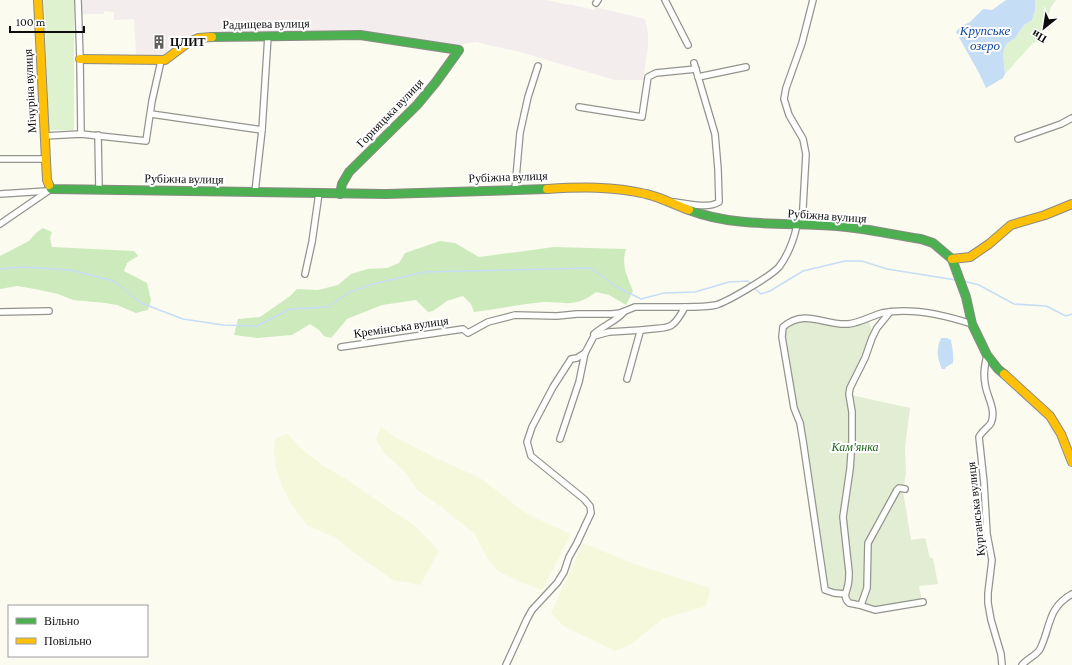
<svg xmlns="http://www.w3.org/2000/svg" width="1072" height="665" viewBox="0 0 1072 665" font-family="'Crimson Pro',serif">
<rect width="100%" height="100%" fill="#fbfbf0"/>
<polygon fill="#f3eded" points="80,0 547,0 569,5 569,4 594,10 595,7 645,19 648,33 648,46 643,80 615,80 520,52 476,42 464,44 456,47 370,32 195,32 165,55 136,56 134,19 114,20 114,12 104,11 104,14 80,14"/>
<g fill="#f6f8dc">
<polygon points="381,427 393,436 432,456 480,478 527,514 571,534 542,590 520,582 498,571 487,558 475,534 440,506 417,490 405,472 383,452 376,439"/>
<polygon points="288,434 299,447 322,465 346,479 416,527 439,551 420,585 393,580 350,550 336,538 307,525 293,507 283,488 276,469 274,452 275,438"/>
<polygon points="583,543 634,564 710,588 706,606 662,619 630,645 615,651 565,627 551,613"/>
</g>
<g fill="#def2d0">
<polygon points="44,0 74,0 74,130 49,130"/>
<polygon points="1035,0 1056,0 1051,7 1046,25 1039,40 1032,44 1005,74 1003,55 1004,50 1006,44 1015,38 1024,25 1032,20 1035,11"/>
</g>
<g fill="#cdeabd">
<polygon points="43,228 52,232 50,238 52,247 134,251 138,256 127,263 124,271 147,283 151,300 148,310 136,313 117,305 105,303 73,300 58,294 35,289 17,286 0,289 0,256 29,241 36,233"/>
<path d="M440,241L455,243L479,257L554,247L626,249C621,266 627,275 633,291L626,305L609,295L596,292C573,311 560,299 535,303C515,305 495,310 474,312L471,304L463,296L447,301L433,311L428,312L416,300L382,305L347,319L331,338L324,336L319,330L310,324L292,335L257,338L234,335L238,319L260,317L290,296L297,289L318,290L338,285L351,274L367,269L387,268L399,263L405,253Z"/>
</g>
<polygon fill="#e3edd4" points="808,320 843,326 866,321 869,322 872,331 860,364 848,385 847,392 851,395 910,408 905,447 906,472 903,491 911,540 925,538 930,558 933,558 938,584 919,586 922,601 883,609 850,602 847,596 827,589 783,341 785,328 793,322"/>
<g fill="#c6ddf6">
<polygon points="1006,0 1035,0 1035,11 1032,20 1024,25 1015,38 1006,44 1004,50 1003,55 1005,74 1003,78 986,88 979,73 956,32 960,27 970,22 983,9 992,10"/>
<path d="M941,338H947L951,340C952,347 954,354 953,363L946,367L945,369H942C937,358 936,349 941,338Z"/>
</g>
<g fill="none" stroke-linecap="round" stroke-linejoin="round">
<g stroke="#c6ddf6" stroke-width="1.5">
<polyline points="0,269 22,267 70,270 114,281 141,303 183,319 223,325 257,326 290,309 328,307 348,293 369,285 424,272 591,268 617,287 641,299 664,293 695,292 729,282 748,281 752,285"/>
<polyline points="964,281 979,285 1014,304 1046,306 1066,316 1072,314"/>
<polyline points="754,288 761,294 770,291 803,271 845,261 862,261 887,269 956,280"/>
</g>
<defs>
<g id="street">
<polyline points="78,0 80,59 81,134"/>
<polyline points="665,0 688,45"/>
<polyline points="596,3 598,0"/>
<polyline points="698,77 746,67"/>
<polyline points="579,107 642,117 648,77 656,73 696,69"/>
<polyline points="151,114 262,130"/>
<polyline points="98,135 99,189"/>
<polyline points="44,136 81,134 146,141 152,101 161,61"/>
<polyline points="1018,139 1061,124 1072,118"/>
<polyline points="0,159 46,159"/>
<polyline points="515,189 520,133 528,97 538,66"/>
<polyline points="255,192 262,130 268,36"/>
<polyline points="0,194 47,191"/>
<path d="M675,202C688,204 708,209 719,202L718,169L715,134L694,63"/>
<polyline points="0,224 51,189"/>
<polyline points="802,225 806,154 803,139 789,115 784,99 786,88 802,43 813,0"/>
<polyline points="305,274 312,242 319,193"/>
<polyline points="0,312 49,311"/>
<path d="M890,312L877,328L872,338L865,358L850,388L849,394L852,412V441L850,469L843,517L849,572C849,576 849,581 848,585C846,593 843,597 849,603L859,605L875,610L923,602"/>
<path d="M594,334C604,325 615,322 624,312"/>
<polyline points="341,347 463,329 468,333 488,322 515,315 557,316 577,314 612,314 620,313 635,307 685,307"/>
<path d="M987,355C985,364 983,373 985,383C986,396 997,409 991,423C988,428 982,431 979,437L984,483L987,534L992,560L988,593V603L991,620L1001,654L1002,665"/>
<path d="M627,379L640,332L642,330C669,326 671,333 685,307C695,307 706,307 716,305C727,302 771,276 779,267C788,255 794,239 797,225"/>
<polyline points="560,439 579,382 585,353 594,336 609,332 642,330"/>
<path d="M845,594L834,593L825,590L803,441L800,423L794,408L782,337L783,327C805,308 825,326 848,324C860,323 871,316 882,313C911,307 945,315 972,324"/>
<polyline points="861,605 867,588 868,543 897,490 899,488 905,489"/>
<polyline points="506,665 527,619 532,610 557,583 564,572 569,557 577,543 591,513 590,506 584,499 531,456 527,442 532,427 553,387 571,359 577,358 585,353"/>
<path d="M1022,665C1027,659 1037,655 1040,649C1051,627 1047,608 1072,594"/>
</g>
<g id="fast">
<polyline points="212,37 360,35 459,50 436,82 417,105 349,172 342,184 340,194"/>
<polyline points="49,185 51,189 386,194 547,189"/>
<path d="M689,210C736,228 788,222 837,226C865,228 893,235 921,239L933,243L952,259L966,297L972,324L987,355L998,369L1004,374"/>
</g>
<g id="slow">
<polyline points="38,0 47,180 49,185"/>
<polyline points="80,59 165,60 189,42 198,38 212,37"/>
<path d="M547,189C580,187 613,186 646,194C660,197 675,205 689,210"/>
<polyline points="952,259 970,257 989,244 1011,225 1045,215 1072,204"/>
<polyline points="1004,374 1050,416 1061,434 1072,462"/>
</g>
</defs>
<use href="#street" stroke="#94948f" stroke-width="8"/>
<use href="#fast" stroke="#8b8b86" stroke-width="10"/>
<use href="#slow" stroke="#8b8b86" stroke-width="10"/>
<use href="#street" stroke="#fefefd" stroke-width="5.5"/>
<use href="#fast" stroke="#4caf50" stroke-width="8"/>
<use href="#slow" stroke="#ffc107" stroke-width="8"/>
</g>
<defs>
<symbol id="building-bare" viewBox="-9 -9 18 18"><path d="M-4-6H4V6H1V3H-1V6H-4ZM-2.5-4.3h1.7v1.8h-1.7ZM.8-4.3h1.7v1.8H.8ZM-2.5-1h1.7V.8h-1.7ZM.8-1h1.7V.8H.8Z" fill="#60605c" stroke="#fff" stroke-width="2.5" paint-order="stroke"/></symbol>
</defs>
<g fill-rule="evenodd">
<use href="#building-bare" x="149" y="32" width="20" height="20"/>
</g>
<g text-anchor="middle" stroke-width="4" stroke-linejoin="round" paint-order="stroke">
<g font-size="12" fill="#0d0d0d" stroke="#fff">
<text transform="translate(266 24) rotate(-1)" y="4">Радищева вулиця</text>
<text transform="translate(30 91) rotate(-93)" y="4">Мічуріна вулиця</text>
<text transform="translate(390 113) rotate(-46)" y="4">Горняцька вулиця</text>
<text transform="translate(508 177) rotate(-2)" y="4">Рубіжна вулиця</text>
<text transform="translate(184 179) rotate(1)" y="4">Рубіжна вулиця</text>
<text transform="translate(827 216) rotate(4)" y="4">Рубіжна вулиця</text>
<text transform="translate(401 327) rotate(-8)" y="4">Кремінська вулиця</text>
<text transform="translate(976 509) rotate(-96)" y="4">Курганська вулиця</text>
</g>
<g font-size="12" font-weight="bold" fill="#0d0d0d" stroke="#fff" text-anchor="start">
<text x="170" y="46">ЦЛИТ</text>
</g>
<g font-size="12" font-style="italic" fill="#1d661b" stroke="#fff">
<text x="855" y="451">Кам'янка</text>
</g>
<g font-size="13" font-style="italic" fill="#1249a2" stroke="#fff">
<text x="985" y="35">Крупське<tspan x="985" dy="15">озеро</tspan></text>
</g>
</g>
<rect x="8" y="605" width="140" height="52" fill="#ffffff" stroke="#9e9e9e"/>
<rect x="16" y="618" width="20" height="6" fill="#4caf50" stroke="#9e9e9e"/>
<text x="44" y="625" font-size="12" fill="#0d0d0d">Вільно</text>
<rect x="16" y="638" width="20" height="6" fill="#ffc107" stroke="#9e9e9e"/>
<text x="44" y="645" font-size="12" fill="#0d0d0d">Повільно</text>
<g transform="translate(1044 28) rotate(210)" stroke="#ffffff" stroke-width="3" paint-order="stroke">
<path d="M0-3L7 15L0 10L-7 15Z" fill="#0d0d0d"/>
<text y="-6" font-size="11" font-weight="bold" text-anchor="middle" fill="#0d0d0d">Пн</text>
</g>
<path d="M10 26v6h74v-6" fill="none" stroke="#0d0d0d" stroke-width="2"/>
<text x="16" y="26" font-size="12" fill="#0d0d0d" stroke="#ffffff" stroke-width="3" paint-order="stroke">100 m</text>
</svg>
